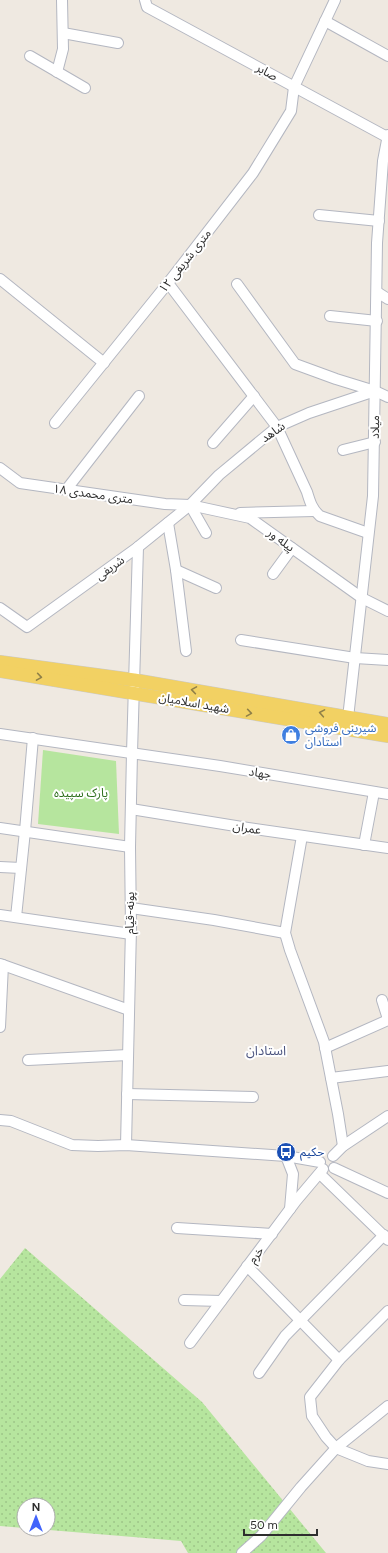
<svg xmlns="http://www.w3.org/2000/svg" width="388" height="1553" viewBox="0 0 388 1553" font-family="Figtree,'Noto Sans Arabic',sans-serif">
<defs>
<pattern id="garden-dots" width="8" height="8" patternUnits="userSpaceOnUse"><rect width="8" height="8" fill="#b6e59e"/><path d="M2 2h.1M6 6h.1" fill="none" stroke="#9dc588" stroke-width="1.8" stroke-linecap="round"/></pattern>
</defs>
<rect width="100%" height="100%" fill="#efe9e1"/>
<polygon fill="#b6e59e" points="43,750 116,761 119,834 38,824"/>
<polygon fill="url(#garden-dots)" points="25,1248 202,1402 326,1553 188,1553 181,1541 37,1529 48,1529 48,1505 24,1505 24,1528 0,1526 0,1279"/>
<g fill="none" stroke-linecap="round" stroke-linejoin="round">
<defs>
<g id="minor">
<polyline points="145,0 147,7 387,137"/>
<polyline points="325,21 388,56"/>
<polyline points="63,33 118,43"/>
<polyline points="30,56 85,88"/>
<polyline points="57,72 63,49 62,0"/>
<polyline points="319,215 379,221"/>
<polyline points="0,279 104,363"/>
<path d="M168,283L277,427L307,492C310,502 312,509 320,516L368,533"/>
<polyline points="237,284 295,364 336,379 375,391 388,397"/>
<polyline points="377,292 388,299"/>
<polyline points="330,316 377,321"/>
<polyline points="55,423 168,283 253,173 291,111 294,87 335,0"/>
<polyline points="213,443 254,396"/>
<polyline points="343,450 375,442"/>
<polyline points="0,468 20,483 165,504 190,505 250,518 362,598 388,611"/>
<polyline points="66,490 139,396"/>
<polyline points="190,505 206,533"/>
<polyline points="240,513 314,511"/>
<polyline points="168,523 176,570 186,651"/>
<polyline points="176,570 216,588"/>
<polyline points="273,574 292,548"/>
<polyline points="0,608 27,627 138,547 190,505 219,475 277,427 309,413 375,391"/>
<polyline points="241,640 355,658 388,660"/>
<polyline points="348,718 373,496 377,243 383,161 388,135"/>
<polyline points="0,734 220,766 388,794"/>
<polyline points="131,809 248,828 388,848"/>
<polyline points="0,828 130,847"/>
<polyline points="302,836 285,933 290,950 324,1042 338,1114 343,1146"/>
<polyline points="364,845 374,792"/>
<polyline points="0,867 21,868"/>
<polyline points="131,908 214,920 285,933"/>
<polyline points="0,915 131,934"/>
<polyline points="16,917 25,831 33,738"/>
<polyline points="0,964 129,1010"/>
<polyline points="382,1000 388,1019"/>
<polyline points="0,1027 3,965"/>
<polyline points="325,1048 388,1020"/>
<polyline points="28,1060 128,1055"/>
<polyline points="331,1078 388,1071"/>
<polyline points="127,1094 253,1097"/>
<polyline points="0,1120 11,1121 72,1145 98,1146 126,1145 286,1156 320,1162"/>
<polyline points="126,1145 131,928 130,847 132,753 138,547"/>
<polyline points="286,1156 293,1174 290,1209"/>
<polyline points="333,1156 343,1146 388,1116"/>
<polyline points="334,1168 388,1193"/>
<polyline points="320,1174 388,1240"/>
<polyline points="177,1228 272,1234"/>
<polyline points="247,1266 339,1360"/>
<polyline points="184,1300 221,1301"/>
<polyline points="388,1311 339,1360 310,1397 312,1416 326,1437 336,1448 368,1461 388,1464"/>
<polyline points="190,1343 296,1201 323,1169"/>
<polyline points="259,1373 285,1336 384,1235"/>
<polyline points="242,1553 261,1536 301,1487 336,1448 388,1406"/>
</g>
<g id="major">
<polyline points="0,662 134,680 388,724"/>
<path d="M0,671C130,692 259,715 388,736"/>
</g>
</defs>
<use href="#minor" stroke="#b4b7c1" stroke-width="12"/>
<use href="#major" stroke="#c9c9c9" stroke-width="14"/>
<use href="#minor" stroke="#fff" stroke-width="10"/>
<use href="#major" stroke="#f2d163" stroke-width="13"/>
</g>
<defs><path id="oneway-chevron" d="M-2-3.5L2.5 0L-2 3.5" fill="none" stroke-width="1.6" stroke-linecap="round" stroke-linejoin="round"/></defs>
<g stroke="#908048">
<use href="#oneway-chevron" transform="translate(39 677) rotate(9)"/>
<use href="#oneway-chevron" transform="translate(194 690) rotate(-171)"/>
<use href="#oneway-chevron" transform="translate(249 713) rotate(9)"/>
<use href="#oneway-chevron" transform="translate(322 713) rotate(-170)"/>
</g>
<defs>
<symbol id="shop-disc" viewBox="-11 -11 22 22"><circle r="9.5" fill="#3f7fe0" stroke="#fff"/><path d="M-5-2.5h2.3a2.7 3.5 0 0 1 5.4 0H5L5.5 6h-11ZM-1.5-2.5h3a1.5 2.3 0 0 0-3 0Z" fill="#fff"/></symbol>
<symbol id="bus-disc" viewBox="-11 -11 22 22"><circle r="9.5" fill="#1a4fb4" stroke="#fff"/><path d="M-5-6H5V4H4V6H2V4H-2V6H-4V4H-5ZM-3.5-4V0h7V-4ZM-3.5 1.2v1.5H-2V1.2ZM2 1.2v1.5H3.5V1.2Z" fill="#fff"/></symbol>
</defs>
<g fill-rule="evenodd">
<use href="#shop-disc" x="280" y="724" width="22" height="22"/>
<use href="#bus-disc" x="275" y="1141" width="22" height="22"/>
</g>
<g text-anchor="middle" stroke-width="4" stroke-linejoin="round" paint-order="stroke">
<g font-size="12" fill="#2e2e2e" stroke="#fff">
<text transform="translate(267 72) rotate(29)" y="4">صابر</text>
<text transform="translate(185 261) rotate(-52)" y="4">۱۲ متری شریفی</text>
<text transform="translate(375 427) rotate(-89)" y="4">میلاد</text>
<text transform="translate(273 432) rotate(-35)" y="4">شاهد</text>
<text transform="translate(93 494) rotate(8)" y="4">۱۸ متری محمدی</text>
<text transform="translate(281 540) rotate(36)" y="4">پیله ور</text>
<text transform="translate(110 568) rotate(-36)" y="4">شریفی</text>
<text transform="translate(194 703) rotate(10)" y="4">شهید اسلامیان</text>
<text transform="translate(260 773) rotate(9)" y="4">جهاد</text>
<text transform="translate(247 828) rotate(9)" y="4">عمران</text>
<text transform="translate(130 913) rotate(-90)" y="4">پونه-قیام</text>
<text transform="translate(256 1255) rotate(-53)" y="4">خرم</text>
</g>
<g font-size="12" fill="#366cbe" stroke="#fff" text-anchor="start">
<text x="305" y="732">شیرینی فروشی<tspan x="305" dy="14">استادان</tspan></text>
</g>
<g font-size="12" fill="#2c6e1b" stroke="#fff">
<text x="81" y="797">پارک سپیده</text>
</g>
<g font-size="12" fill="#164399" stroke="#fff" text-anchor="start">
<text x="300" y="1156">حکیم</text>
</g>
<g font-size="13" fill="#4d5680" stroke="#fff">
<text x="266" y="1055">استادان</text>
</g>
</g>
<g transform="translate(36 1517)"><circle r="19" fill="#ffffff" stroke="#ababab"/>
<path d="M0-3L7 15L0 10L-7 15Z" fill="#4264fb"/>
<text y="-6" font-size="11" font-weight="bold" text-anchor="middle" fill="#2e2e2e">N</text>
</g>
<path d="M244 1529v6h73v-6" fill="none" stroke="#2e2e2e" stroke-width="2"/>
<text x="250" y="1529" font-size="12" fill="#2e2e2e" stroke="#ffffff" stroke-width="3" paint-order="stroke">50 m</text>
</svg>
